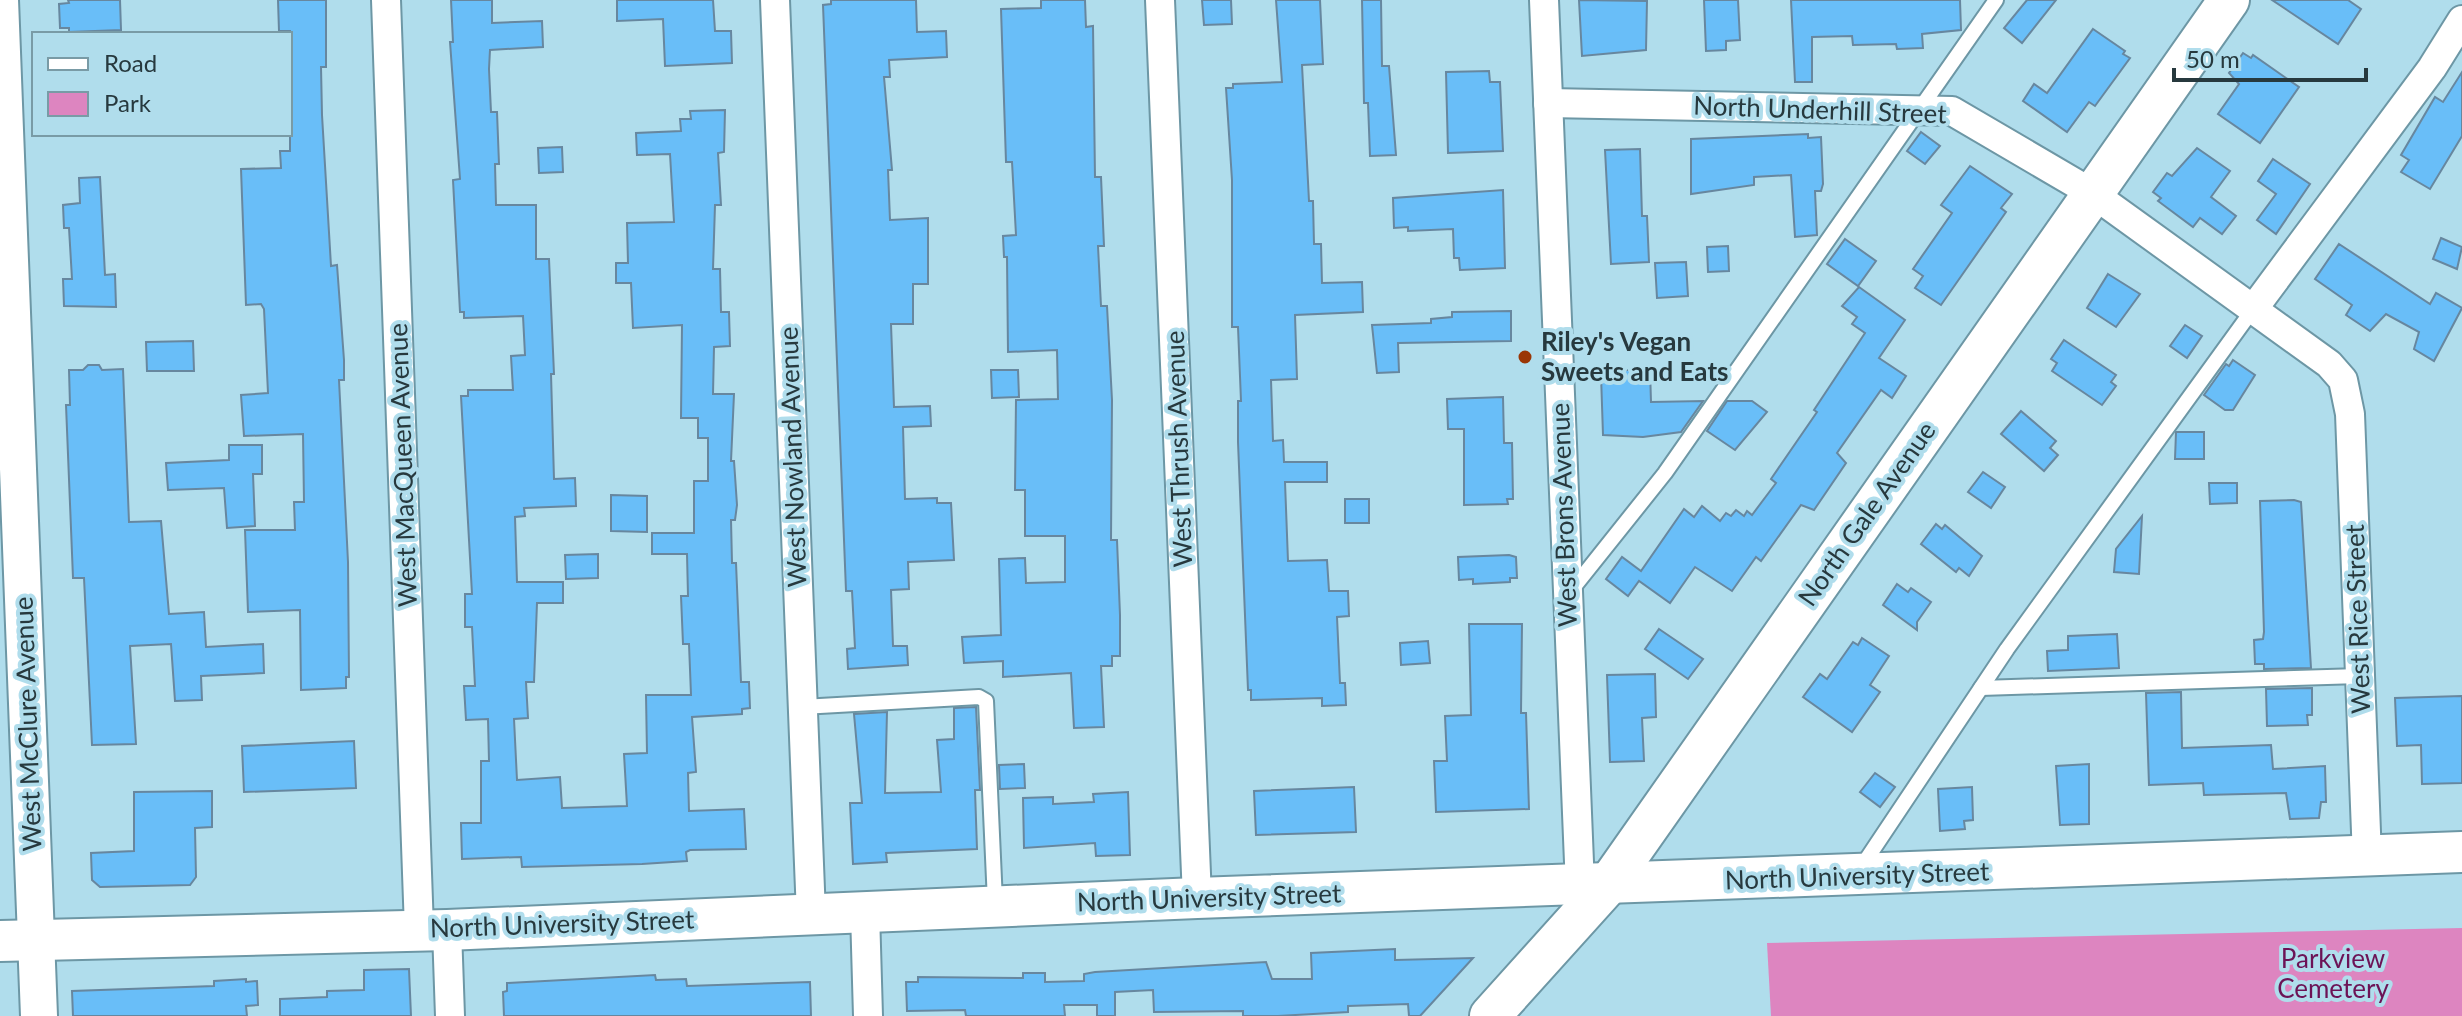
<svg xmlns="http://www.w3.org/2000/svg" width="2462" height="1016" viewBox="0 0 2462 1016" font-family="Lato,sans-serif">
<rect width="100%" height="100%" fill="#b0ddec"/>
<polygon fill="#dd85c0" points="2462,928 2462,1016 1771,1016 1767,943"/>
<g fill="#69bef8" stroke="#67879f" stroke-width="2">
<polygon points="68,0 120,0 121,30 69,32 69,28 60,28 59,4 69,3"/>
<polygon points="278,0 326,0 326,67 321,67 322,115 331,266 337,265 344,360 344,380 339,380 348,562 349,677 346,677 346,688 301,690 300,610 248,612 245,530 295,530 294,502 304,502 303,434 244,436 241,395 268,393 264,309 261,304 246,305 241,169 281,168 280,151 290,151 290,31 279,31"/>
<polygon points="451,0 492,0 492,23 542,21 543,47 490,50 489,69 491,112 497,112 499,164 495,164 496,205 536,205 536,259 549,259 554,374 551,374 554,479 575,478 576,506 524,508 525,516 515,517 517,582 563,582 563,603 537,603 534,682 526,682 528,718 514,719 517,780 560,777 562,808 627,806 624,754 647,753 646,695 691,695 689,644 683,644 681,596 688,596 687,554 652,554 652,533 694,533 694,481 708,481 708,438 698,438 698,418 681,418 682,325 633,328 631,283 616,283 616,263 628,263 627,223 674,222 670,154 637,155 636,133 681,131 680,119 691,119 690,111 725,110 724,152 718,153 721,205 715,205 713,269 720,269 721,312 729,312 730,346 714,347 713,394 734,394 731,461 734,461 737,505 735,520 731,520 732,563 736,563 741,682 749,682 750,708 742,709 742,714 692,717 696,772 688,773 689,811 744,809 746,849 690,850 686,852 687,861 642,864 522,867 521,857 462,859 461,823 481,823 481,761 489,761 488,719 466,720 464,686 475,686 472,627 465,627 465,594 472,594 461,396 468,396 468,390 513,390 511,356 525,355 523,316 464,318 464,312 460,312 453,180 460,179 450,42 453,42"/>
<polygon points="617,0 713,0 715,31 731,31 732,63 665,66 663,19 617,21"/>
<polygon points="831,0 916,0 917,32 946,31 947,57 889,60 890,77 884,77 892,170 888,170 890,220 928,218 928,284 913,284 913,324 891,324 894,407 930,406 931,426 903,427 905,499 937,498 937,503 951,503 954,560 908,562 909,589 891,590 893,646 907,646 908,665 848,669 847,649 855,648 852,591 846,591 823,5 831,4"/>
<polygon points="1041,0 1085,0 1086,27 1093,26 1095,177 1101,177 1104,246 1098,246 1101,306 1107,306 1112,400 1111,540 1117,540 1120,615 1120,656 1112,656 1112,666 1101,666 1104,727 1074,728 1071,673 1003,677 1003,661 964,663 962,637 1001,635 999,559 1025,558 1026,583 1065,582 1065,536 1025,536 1025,490 1015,490 1016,400 1058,399 1057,350 1008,352 1007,257 1004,257 1003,236 1016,235 1012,162 1006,162 1001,9 1041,8"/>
<polygon points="1202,0 1231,0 1232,24 1204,25"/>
<polygon points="1276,0 1320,0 1323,64 1302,65 1309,201 1313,201 1314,244 1321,244 1322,283 1362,282 1363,312 1295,315 1297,379 1271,380 1273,441 1283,440 1284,462 1327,462 1327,482 1285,482 1288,561 1327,560 1329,591 1348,591 1349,616 1337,617 1340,683 1345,683 1346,705 1322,706 1322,698 1251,700 1251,690 1248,690 1238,442 1238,401 1241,401 1238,327 1232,327 1232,180 1226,88 1233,88 1233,84 1282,82"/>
<polygon points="1362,0 1381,0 1382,66 1389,66 1396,155 1370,156 1368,103 1364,103"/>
<polygon points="1579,0 1647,1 1646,50 1582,56"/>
<polygon points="1704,0 1738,0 1740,40 1726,41 1726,50 1706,51"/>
<polygon points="1791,0 1960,0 1961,30 1922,34 1923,48 1897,49 1896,44 1853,45 1852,36 1812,37 1812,82 1795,82"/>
<polygon points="2027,0 2056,0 2022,43 2004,28"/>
<polygon points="2272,0 2348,0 2361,9 2338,44"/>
<polygon points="2093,29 2125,51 2123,54 2130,58 2095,106 2089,102 2067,132 2023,101 2034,84 2047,93"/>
<polygon points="2243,53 2251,58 2253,55 2299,87 2260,143 2218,114 2239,84 2229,73"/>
<polygon points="1489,71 1490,82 1500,82 1503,151 1448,153 1446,72"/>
<polygon points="2462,72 2462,136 2430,189 2401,172 2409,160 2401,155 2435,97 2443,102"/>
<polygon points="1921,132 1940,146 1925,164 1907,151"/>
<polygon points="1808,134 1808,138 1821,137 1823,184 1821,191 1815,191 1817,235 1795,237 1791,175 1754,177 1754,185 1691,194 1691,139"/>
<polygon points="562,147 563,172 539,173 538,148"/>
<polygon points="2197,148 2230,171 2211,197 2236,216 2222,234 2200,218 2193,227 2158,201 2161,198 2153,192 2167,173 2172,176"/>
<polygon points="1640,149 1642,216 1647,216 1649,262 1611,264 1605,150"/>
<polygon points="2273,159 2310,184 2276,234 2257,220 2276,194 2258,181"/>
<polygon points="1970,166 2012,194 2001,208 2006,212 1941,305 1915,288 1923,276 1913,269 1952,213 1941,205"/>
<polygon points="100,177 105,275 115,274 116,307 64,306 63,279 72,279 69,228 64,228 63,205 80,203 79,178"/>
<polygon points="1503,190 1505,268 1460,270 1459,258 1454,258 1453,229 1408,231 1408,227 1394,228 1393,198"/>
<polygon points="2441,238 2462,247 2457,269 2433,259"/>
<polygon points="1845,239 1876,261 1858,286 1827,264"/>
<polygon points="2339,244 2430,304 2436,293 2462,308 2434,361 2414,349 2419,332 2386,314 2370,331 2346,315 2352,305 2315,279"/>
<polygon points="1728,246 1729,271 1708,272 1707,247"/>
<polygon points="1686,262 1688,296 1657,298 1655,263"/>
<polygon points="2108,274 2140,294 2116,327 2087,308"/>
<polygon points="1859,287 1905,320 1879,358 1906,376 1892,398 1881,390 1837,453 1846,463 1814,510 1801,505 1761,561 1756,557 1732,591 1695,567 1670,603 1639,581 1628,596 1606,579 1622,557 1641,571 1684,509 1694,517 1702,506 1720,521 1726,513 1731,516 1736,510 1744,516 1747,511 1752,515 1776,483 1771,479 1817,412 1814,410 1865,333 1852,324 1857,317 1842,306"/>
<polygon points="1511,311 1511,341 1398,343 1399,372 1377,373 1372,325 1431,323 1431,319 1452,317 1452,312"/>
<polygon points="2185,325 2202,336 2187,358 2170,346"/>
<polygon points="2064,340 2116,375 2111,382 2116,386 2102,405 2052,371 2057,363 2051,359"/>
<polygon points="193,341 194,371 147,371 146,342"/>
<polygon points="2233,360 2255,375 2233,410 2225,410 2204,395 2226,364 2229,366"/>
<polygon points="88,365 99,365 102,370 123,369 129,522 161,521 169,614 204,612 206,647 263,644 264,673 201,676 202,700 175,701 171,644 130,646 136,744 92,745 84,578 73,578 66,405 70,405 69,370 83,370"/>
<polygon points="1650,369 1651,402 1703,401 1681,432 1643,437 1603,435 1601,375 1605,375 1605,371"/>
<polygon points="991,370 1018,370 1019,397 992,398"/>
<polygon points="1503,397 1504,443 1512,443 1513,499 1507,499 1508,504 1464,505 1464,429 1448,429 1447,399"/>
<polygon points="1727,401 1752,401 1767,412 1735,450 1707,431"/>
<polygon points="2021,411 2056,441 2050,448 2058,455 2044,471 2001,434"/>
<polygon points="2176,432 2204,432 2204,459 2175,459"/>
<polygon points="229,445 262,445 262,474 253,474 255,526 227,528 224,488 168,490 166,463 229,460"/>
<polygon points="1983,472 2005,487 1991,508 1968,492"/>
<polygon points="2209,483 2237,483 2237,503 2210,504"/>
<polygon points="611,495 647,496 647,532 611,531"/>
<rect x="1345" y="499" width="24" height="24"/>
<polygon points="2294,500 2301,502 2311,668 2264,669 2264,664 2255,664 2254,640 2263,639 2264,632 2260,501"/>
<polygon points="2142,516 2139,574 2114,572 2116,549"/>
<polygon points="1936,524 1942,529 1945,525 1982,556 1969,576 1959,568 1956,572 1921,544"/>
<polygon points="598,554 598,578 566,579 565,555"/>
<polygon points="1509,555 1516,557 1517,578 1510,578 1510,582 1473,584 1473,579 1459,580 1458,557"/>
<polygon points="1897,584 1908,592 1911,588 1931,602 1917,622 1917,630 1883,605"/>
<polygon points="1469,624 1522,624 1521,713 1526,713 1529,809 1436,812 1434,761 1447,761 1445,716 1471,715"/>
<polygon points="1659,629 1703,659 1688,679 1645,649"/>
<polygon points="2117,634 2119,668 2048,671 2047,651 2068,650 2068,636"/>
<polygon points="1862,638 1889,656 1870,685 1880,692 1852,732 1803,697 1820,674 1827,679 1853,642 1858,645"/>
<polygon points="1428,641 1430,663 1401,665 1400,643"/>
<polygon points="1655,674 1656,717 1642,718 1644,761 1610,762 1607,675"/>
<polygon points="2312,688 2312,715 2307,715 2308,725 2267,726 2266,689"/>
<polygon points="2181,692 2182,748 2271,745 2273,769 2325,766 2326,802 2321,802 2319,818 2290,819 2286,793 2204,795 2203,783 2149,785 2146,693"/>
<polygon points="2462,696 2462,783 2422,784 2421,745 2397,746 2395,698"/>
<polygon points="976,707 980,790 975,790 977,849 886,853 887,862 853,864 850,803 862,803 854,714 887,712 885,793 941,792 937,740 954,739 954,708"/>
<polygon points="354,741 356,788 244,792 242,746"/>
<polygon points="1024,764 1025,788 1000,789 999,765"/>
<polygon points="2089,764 2089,824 2060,825 2056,766"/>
<polygon points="1875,773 1895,787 1880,807 1860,792"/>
<polygon points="1354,787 1356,832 1256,835 1254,791"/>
<polygon points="1972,787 1973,820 1964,821 1965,829 1940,831 1938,789"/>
<polygon points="212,791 212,827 195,828 196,877 190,885 100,887 92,880 91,853 134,851 134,792"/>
<polygon points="1128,792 1130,855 1096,856 1095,843 1024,848 1023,798 1053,797 1053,804 1094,802 1093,794"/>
<polygon points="1395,949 1395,960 1473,958 1420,1016 1409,1016 1408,1004 1348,1006 1348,1012 1278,1016 1243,1016 1243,1011 1154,1012 1153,990 1115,992 1115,1016 1097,1016 1097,1005 1064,1005 1065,1016 966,1016 965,1010 907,1011 906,982 918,982 918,977 1023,978 1023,973 1045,973 1045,982 1084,981 1084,974 1095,972 1266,962 1272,979 1312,979 1311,953"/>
<polygon points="409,969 411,1016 280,1016 280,999 327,997 327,991 364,990 364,970"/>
<polygon points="655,975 656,980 686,979 687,986 810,982 811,1016 504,1016 503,992 507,991 507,983"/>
<polygon points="246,979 246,982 257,981 258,1005 246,1006 247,1016 73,1016 72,991 214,986 214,981"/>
</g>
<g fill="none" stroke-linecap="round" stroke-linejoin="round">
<defs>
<g id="service">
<polyline points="1570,592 1665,473 1996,0"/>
<polyline points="1981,688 2360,676"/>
<polyline points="802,707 979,697 986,701 995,902"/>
<polyline points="1860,869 2007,649 2254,308"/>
</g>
<g id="minor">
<polyline points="386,0 419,929"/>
<polyline points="775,0 811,915"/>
<polyline points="1160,0 1197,898"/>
<polyline points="1544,0 1580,887"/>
<polyline points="1548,103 1952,111 2092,193 2329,364 2343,380 2350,414 2367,858"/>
<polyline points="2254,308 2432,68 2462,20"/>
<polyline points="865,912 868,1016"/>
<polyline points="447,930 450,1016"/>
</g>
<polyline id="tertiary" points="0,0 39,1016"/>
<g id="secondary">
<polyline points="0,941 447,930 1197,898 2462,852"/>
<polyline points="1490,1016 1607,886 2229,0"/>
</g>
</defs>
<use href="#service" stroke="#6d97a5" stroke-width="18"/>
<use href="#minor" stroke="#6d97a5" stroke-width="32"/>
<use href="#tertiary" stroke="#6d97a5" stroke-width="40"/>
<use href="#secondary" stroke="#6d97a5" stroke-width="44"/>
<use href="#service" stroke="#fff" stroke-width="14"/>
<use href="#minor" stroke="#fff" stroke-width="28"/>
<use href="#tertiary" stroke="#fff" stroke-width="36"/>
<use href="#secondary" stroke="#fff" stroke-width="40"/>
</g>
<circle fill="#9a3605" stroke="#b0ddec" stroke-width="3" cx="1525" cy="357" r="8"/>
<g text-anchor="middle" stroke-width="8" stroke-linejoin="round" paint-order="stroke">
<g font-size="26" fill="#27393e" stroke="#b0ddec">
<text transform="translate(1820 110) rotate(2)" y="9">North Underhill Street</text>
<text transform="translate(1179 449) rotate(-92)" y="9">West Thrush Avenue</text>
<text transform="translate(793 457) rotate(-92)" y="9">West Nowland Avenue</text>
<text transform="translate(403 465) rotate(-92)" y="9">West MacQueen Avenue</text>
<text transform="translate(1867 514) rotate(-55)" y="9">North Gale Avenue</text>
<text transform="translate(1564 515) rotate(-92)" y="9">West Brons Avenue</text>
<text transform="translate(2358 619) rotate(-92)" y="9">West Rice Street</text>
<text transform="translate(28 724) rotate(-92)" y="9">West McClure Avenue</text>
<text transform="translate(1857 876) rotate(-2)" y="9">North University Street</text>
<text transform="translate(1209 898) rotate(-2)" y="9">North University Street</text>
<text transform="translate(562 924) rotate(-2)" y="9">North University Street</text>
</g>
<g font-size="26" font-weight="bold" fill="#27393e" stroke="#b0ddec" text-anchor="start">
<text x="1541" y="351">Riley's Vegan<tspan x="1541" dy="30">Sweets and Eats</tspan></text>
</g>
<g font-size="26" fill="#6c1356" stroke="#b0ddec">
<text x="2333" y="968">Parkview<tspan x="2333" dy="30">Cemetery</tspan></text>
</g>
</g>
<rect x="32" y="32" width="260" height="104" fill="#b0ddec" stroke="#799ba6" stroke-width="2"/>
<rect x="48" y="58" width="40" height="12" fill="#ffffff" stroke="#799ba6" stroke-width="2"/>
<text x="104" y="72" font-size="24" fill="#27393e">Road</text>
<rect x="48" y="92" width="40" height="24" fill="#dd85c0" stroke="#799ba6" stroke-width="2"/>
<text x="104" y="112" font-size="24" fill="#27393e">Park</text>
<path d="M2174 68v12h192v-12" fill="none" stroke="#27393e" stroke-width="4"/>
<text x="2186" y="68" font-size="24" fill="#27393e" stroke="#b0ddec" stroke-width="6" paint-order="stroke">50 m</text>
</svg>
